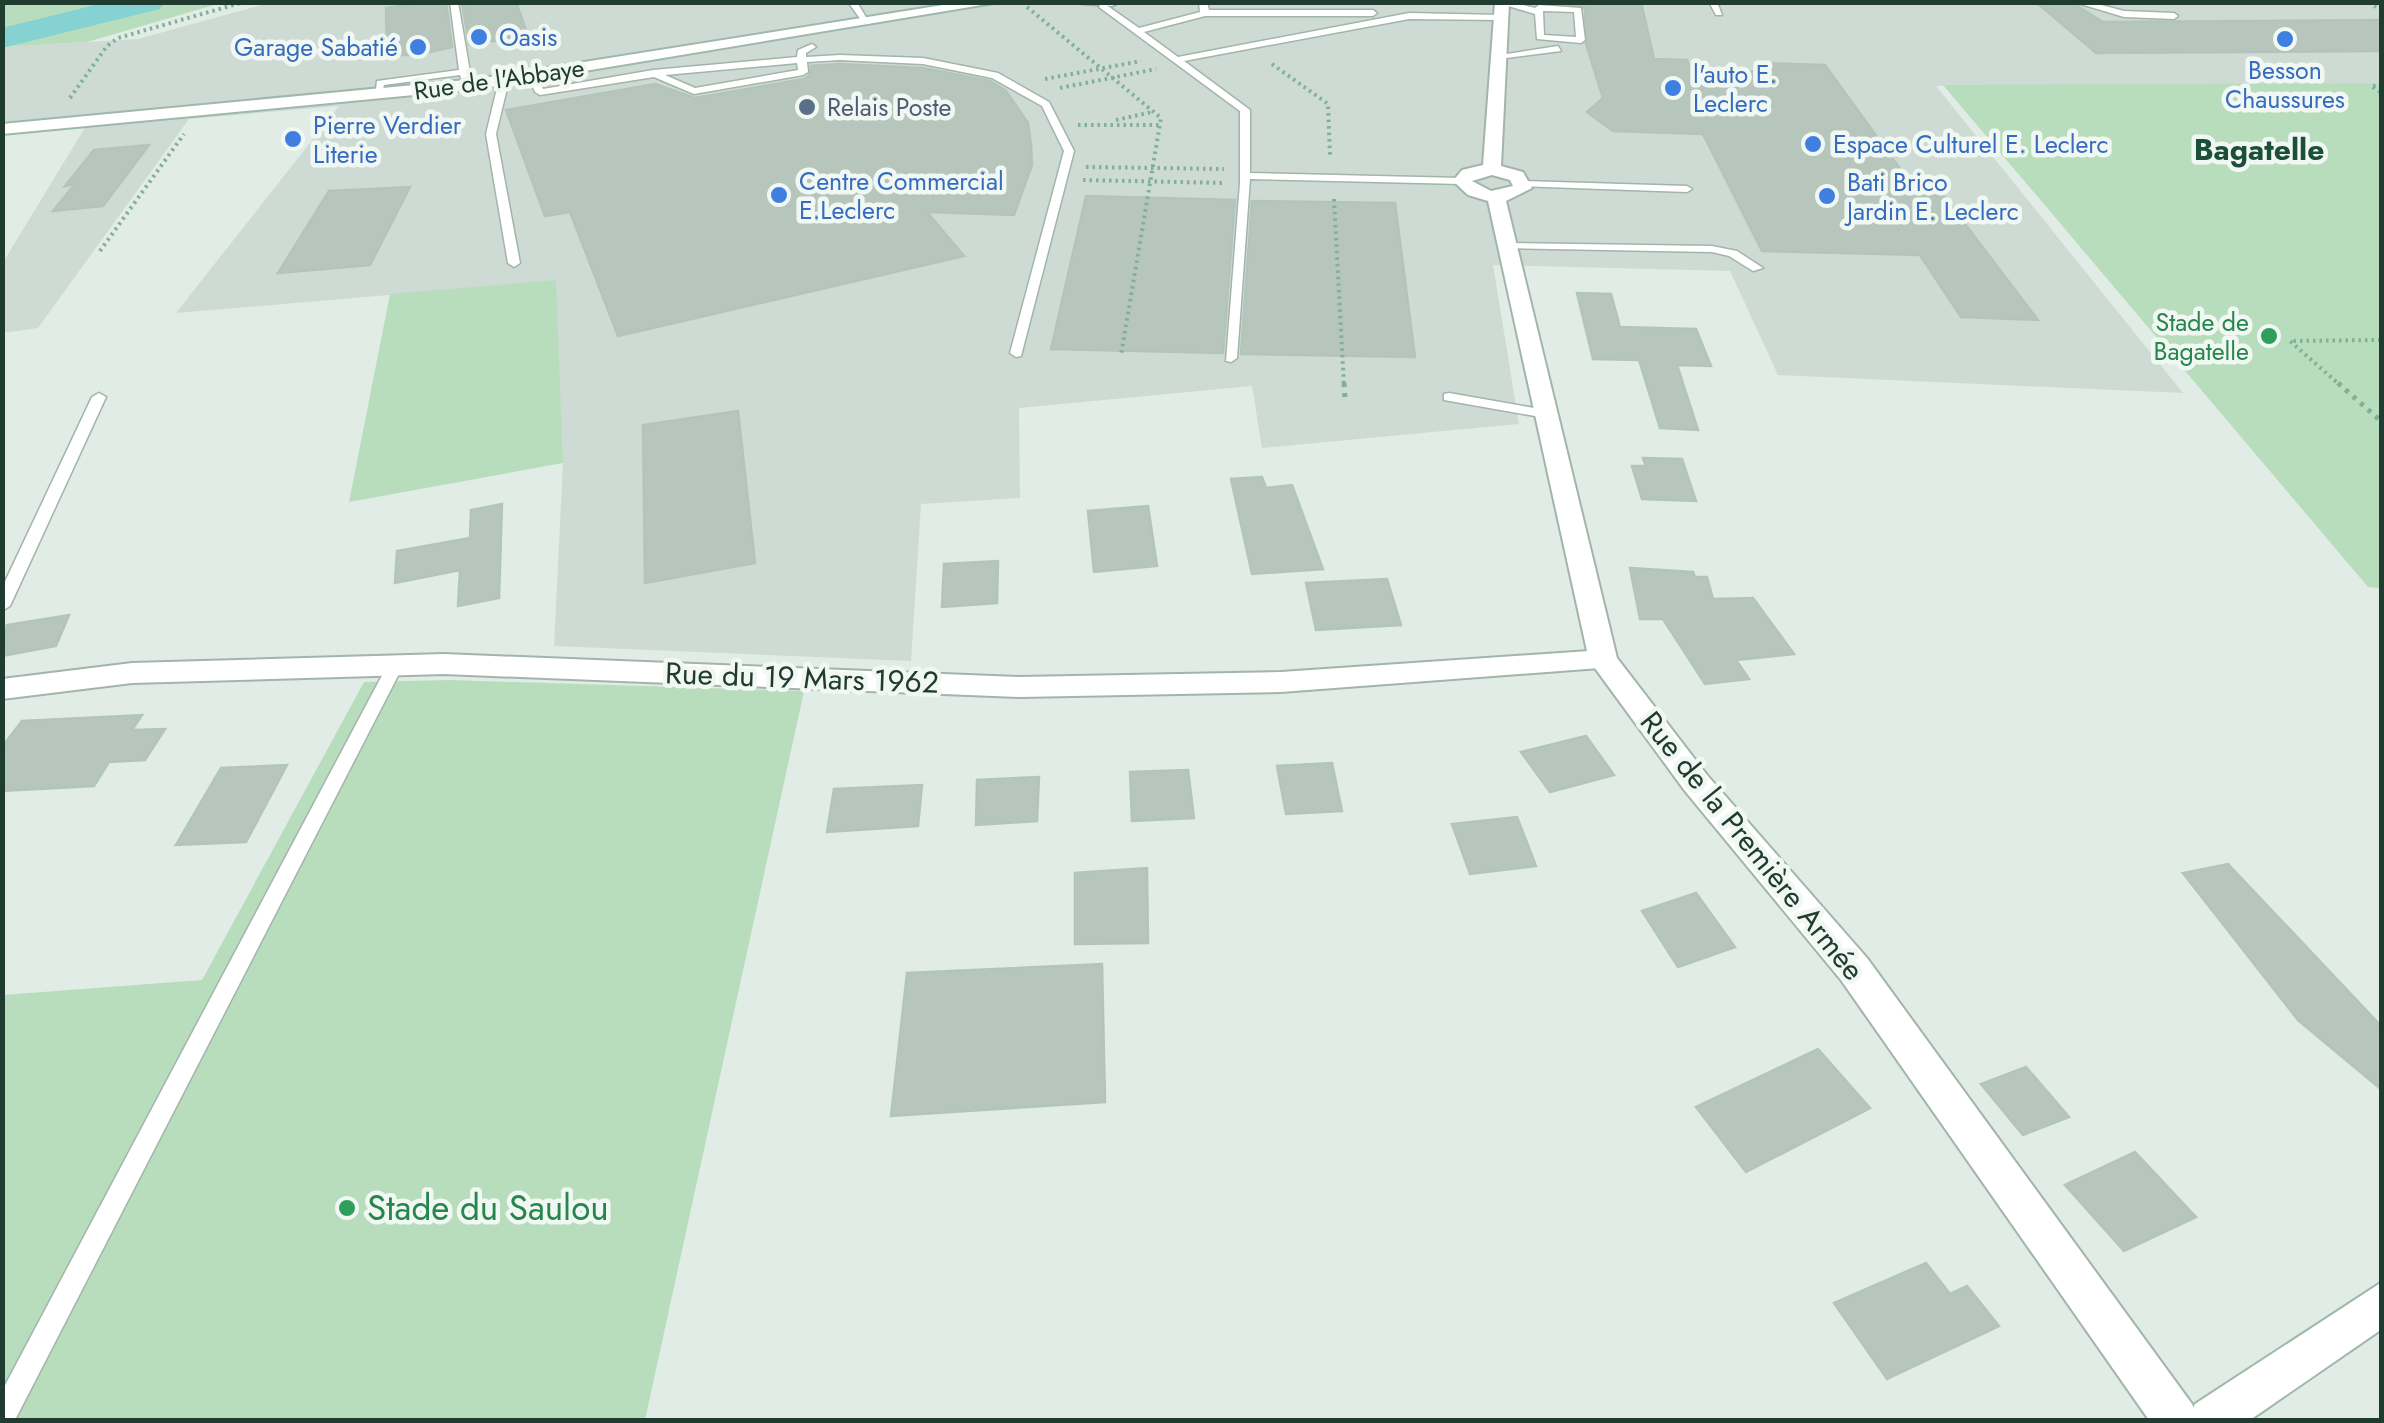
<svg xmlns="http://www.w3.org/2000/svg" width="2384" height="1423" viewBox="0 0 2384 1423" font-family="Jost,sans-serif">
<rect width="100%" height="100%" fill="#e0ece5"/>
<polygon fill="#cedbd4" points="269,3 2381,3 2381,83 1936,86 2183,393 1778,375 1730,271 1493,265 1519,424 1262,448 1252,386 1019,408 1020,498 921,504 911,661 554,646 563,463 555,281 176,313 339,106 189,119 38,328 3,333 2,264 92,116 3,123 3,47 138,39"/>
<g fill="#b8ddbd">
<polygon points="3,2 221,2 221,3 87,42 3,47"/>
<polygon points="2381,83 2382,83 2381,588 2368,587 1943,85"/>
<polygon points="556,280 563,463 349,502 390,294"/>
<polygon points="449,680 804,691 645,1420 3,1420 3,995 202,980 364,682"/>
</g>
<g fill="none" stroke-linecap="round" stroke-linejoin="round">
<polygon fill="#86d2d2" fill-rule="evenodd" points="107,2 165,2 160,9 2,48 2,28"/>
</g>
<g fill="#b6c6bd" stroke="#b3c5bb" stroke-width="2.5">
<polygon points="428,2 446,2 452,47 416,55 387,55 386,8"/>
<polygon points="462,2 516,2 526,30 518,31 518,38 469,44"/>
<polygon points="1557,2 1641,2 1654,59 1687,60 1691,69 1765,72 1760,63 1825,65 1906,177 1930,178 2038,320 1961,317 1920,255 1762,251 1703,134 1613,131 1587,112 1603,98 1586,44 1585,8"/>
<polygon points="2036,2 2071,2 2103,22 2382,20 2382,51 2096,53"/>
<polygon points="840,64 923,68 990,81 1006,91 1028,123 1031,145 1032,165 1014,215 927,212 964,256 618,336 570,212 545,216 506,110 655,84 695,98 804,79 810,75 811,66"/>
<polygon points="149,145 103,206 53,211 75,184 65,186 94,150"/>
<polygon points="410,187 370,265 278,273 329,191"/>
<polygon points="1086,196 1235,200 1223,353 1051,349"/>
<polygon points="1252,201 1395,203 1415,357 1241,354"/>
<polygon points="1577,293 1611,294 1620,327 1696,329 1711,366 1677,365 1698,430 1660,428 1639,360 1593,359"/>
<polygon points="738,411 755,563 645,583 643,425"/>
<polygon points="1643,458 1682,459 1696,501 1642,499 1632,466 1646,466"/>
<polygon points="1262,477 1266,488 1292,485 1323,569 1252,574 1231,479"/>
<polygon points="502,504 499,598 458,606 460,570 395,583 397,551 470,538 471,510"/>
<polygon points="1148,506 1157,566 1094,572 1088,511"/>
<polygon points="998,561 997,603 942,607 944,564"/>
<polygon points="1630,568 1693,572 1695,577 1707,577 1713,599 1753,598 1794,654 1736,660 1749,679 1705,684 1663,619 1640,619"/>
<polygon points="1387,579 1401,625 1316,630 1306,583"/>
<polygon points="69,615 56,646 2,656 7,625"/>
<polygon points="142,715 132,730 165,729 145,760 109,762 94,786 2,791 2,747 22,721"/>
<polygon points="1586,736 1614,775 1550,792 1521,752"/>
<polygon points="1332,763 1342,811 1286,814 1277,766"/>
<polygon points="287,765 246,842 176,845 221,768"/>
<polygon points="1188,770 1194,818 1132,821 1130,772"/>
<polygon points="1039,777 1037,821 976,825 977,780"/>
<polygon points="922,785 918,826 827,832 834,789"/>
<polygon points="1517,817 1536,866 1470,874 1452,824"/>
<polygon points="2228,864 2382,1027 2382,1090 2298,1020 2183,873"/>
<polygon points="1147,868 1148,943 1075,944 1075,873"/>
<polygon points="1696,893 1735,947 1678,967 1642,911"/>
<polygon points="1102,964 1105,1102 891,1116 907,973"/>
<polygon points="1818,1049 1870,1108 1746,1172 1696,1107"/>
<polygon points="2026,1067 2069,1117 2023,1135 1981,1084"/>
<polygon points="2135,1152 2196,1217 2124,1251 2065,1185"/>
<polygon points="1926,1263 1950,1294 1967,1286 1999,1326 1887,1379 1834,1303"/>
</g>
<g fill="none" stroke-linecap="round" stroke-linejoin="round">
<defs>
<g id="service">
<polygon points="450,2 458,2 470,72 468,82 462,82 460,75 384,85 381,97 375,97 377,81 459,70"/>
<polygon points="848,2 857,2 870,24 864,24"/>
<polygon points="1102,2 1139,28 1200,12 1199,2 1207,2 1209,10 1373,10 1377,13 1373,16 1205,16 1144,32 1178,57 1409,13 1502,15 1499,20 1409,19 1184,61 1250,110 1250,173 1462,178 1467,181 1462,184 1250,179 1237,358 1231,362 1226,361 1240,183 1240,111 1099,7"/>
<path d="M1510,2L1535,8L1539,5L1581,8L1585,40L1581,43L1537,39L1535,14L1498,3ZM1543,11L1574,12L1576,37L1544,35Z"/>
<polygon points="1709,2 1717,2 1722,15 1716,15"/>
<polygon points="2074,2 2090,2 2124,11 2174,13 2178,16 2174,19 2124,17"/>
<path d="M812,44L816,47L806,53V57L840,55L923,58L998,73L1049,102L1074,151L1021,356L1016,357L1010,353L1064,151L1042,106L992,78L923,64L840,60L807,62L808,72L803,75L694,94L654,77L540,95L535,92L528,76L536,74L543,89L653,70L797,57L798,50ZM797,63L798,70L695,88L665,75Z"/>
<polygon points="1558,46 1561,51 1499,59 1494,56"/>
<polygon points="504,77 509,80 496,134 520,263 514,267 508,263 486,134 499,80"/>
<polygon points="1524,181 1687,186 1692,189 1687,192 1520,186 1520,182"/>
<polygon points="1508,243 1712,246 1737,251 1763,268 1753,271 1729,256 1712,252 1504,248 1504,244"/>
<polygon points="99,393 106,397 10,606 2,611 2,588 92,397"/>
<polygon points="1449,393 1546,410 1553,414 1546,418 1444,400 1444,394"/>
<polygon points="395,660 403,666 15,1420 2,1420 2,1391 387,666"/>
</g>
<polygon id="minor" points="1603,650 1613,653 1617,660 1613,667 1281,692 1020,697 444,674 132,683 2,699 2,679 132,663 444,654 1020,677 1281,672"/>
<path id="tertiary" d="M1495,3H1509L1501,166L1523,172L1532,188L1506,201L1617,658L1707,775L1867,958L2192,1404L2199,1420H2149L1841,980L1685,791L1589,660L1488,201L1468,195L1453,181L1462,170L1483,165ZM1492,175L1510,180L1513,186L1491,191L1472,181Z"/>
<g id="secondary">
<polygon points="962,2 1000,2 477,89 2,134 2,124 477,79"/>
<polygon points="1067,2 1119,2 1112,6"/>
<polygon points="2382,1282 2382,1329 2250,1420 2188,1420 2195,1404"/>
</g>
</defs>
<use href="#service" stroke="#a3b4ab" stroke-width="3"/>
<use href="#minor" stroke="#a3b4ab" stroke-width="4"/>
<use href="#tertiary" stroke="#a3b4ab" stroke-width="4"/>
<use href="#secondary" stroke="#9eb8ab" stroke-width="4"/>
<g stroke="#80b09a" stroke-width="4" stroke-dasharray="2.5 4" stroke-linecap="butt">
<polyline points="2369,2 2376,7"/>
<polyline points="1027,7 1161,118 1121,355"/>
<polyline points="1272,64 1328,104 1330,157"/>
<polyline points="1045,79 1141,61"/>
<polyline points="2382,86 2371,86 2382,93"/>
<polyline points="1060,88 1156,69"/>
<polyline points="70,98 107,46 118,38 244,2"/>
<polyline points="1116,120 1152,112"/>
<polyline points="1078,125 1160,125"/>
<polyline points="1086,167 1224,169"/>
<polyline points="1083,180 1225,183"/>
<polyline points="1334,199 1344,386"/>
<polyline points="100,251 184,134"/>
<polyline points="2341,386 2290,341 2382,340"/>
</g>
<g stroke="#80b09a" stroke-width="5" stroke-dasharray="4 6" stroke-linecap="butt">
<polyline points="1344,383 1345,398"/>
<polyline points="2338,383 2382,422"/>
</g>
<use href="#service" fill="#fff" fill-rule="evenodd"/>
<use href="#minor" fill="#fff" fill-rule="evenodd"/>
<use href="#tertiary" fill="#fff" fill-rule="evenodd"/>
<use href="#secondary" fill="#fff" fill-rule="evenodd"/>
</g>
<g fill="#3f7fe0" stroke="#f1f8f3" stroke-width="4">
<circle cx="479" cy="37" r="10"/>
<circle cx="2285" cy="39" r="10"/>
<circle cx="418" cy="47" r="10"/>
<circle cx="1673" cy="88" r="10"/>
<circle cx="293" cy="139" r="10"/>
<circle cx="1813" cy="144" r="10"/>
<circle cx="779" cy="195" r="10"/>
<circle cx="1827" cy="196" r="10"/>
</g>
<circle fill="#5c6f8a" stroke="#f1f8f3" stroke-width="4" cx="807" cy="107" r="10"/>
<g fill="#2e9e5b" stroke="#f1f8f3" stroke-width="4">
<circle cx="2269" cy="336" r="10"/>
<circle cx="347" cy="1208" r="10"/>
</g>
<g text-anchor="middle" stroke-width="9" stroke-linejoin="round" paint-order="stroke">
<g font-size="25" fill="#366cbe" stroke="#f1f8f3" text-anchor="start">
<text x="499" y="46">Oasis</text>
<text x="398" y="56" text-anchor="end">Garage Sabatié</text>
<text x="2285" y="79" text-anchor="middle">Besson<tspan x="2285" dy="29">Chaussures</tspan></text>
<text x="1693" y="83">l'auto E.<tspan x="1693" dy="29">Leclerc</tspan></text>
<text x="313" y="134">Pierre Verdier<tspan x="313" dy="29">Literie</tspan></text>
<text x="1833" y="153">Espace Culturel E. Leclerc</text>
<text x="799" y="190">Centre Commercial<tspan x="799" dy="29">E.Leclerc</tspan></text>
<text x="1847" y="191">Bati Brico<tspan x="1847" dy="29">Jardin E. Leclerc</tspan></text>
</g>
<g font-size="25" fill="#203c31" stroke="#f1f8f3">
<text transform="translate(499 79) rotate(-8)" y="9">Rue de l'Abbaye</text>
</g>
<g font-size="25" fill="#4e5e75" stroke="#f1f8f3" text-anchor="start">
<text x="827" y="116">Relais Poste</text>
</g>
<g font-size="25" fill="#27864d" stroke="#f1f8f3" text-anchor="end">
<text x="2249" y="331">Stade de<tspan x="2249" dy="29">Bagatelle</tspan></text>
</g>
<g font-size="30" font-weight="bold" fill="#1c4f3b" stroke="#f1f8f3">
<text x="2259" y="160">Bagatelle</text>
</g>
<g font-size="30" fill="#203c31" stroke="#f1f8f3">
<text transform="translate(802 678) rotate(2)" y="10">Rue du 19 Mars 1962</text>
<text transform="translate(1752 846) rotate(51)" y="10">Rue de la Première Armée</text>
</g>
<g font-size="35" fill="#27864d" stroke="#f1f8f3" text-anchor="start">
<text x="367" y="1220">Stade du Saulou</text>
</g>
</g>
<rect width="2384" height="1423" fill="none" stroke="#203c31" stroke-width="10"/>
</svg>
